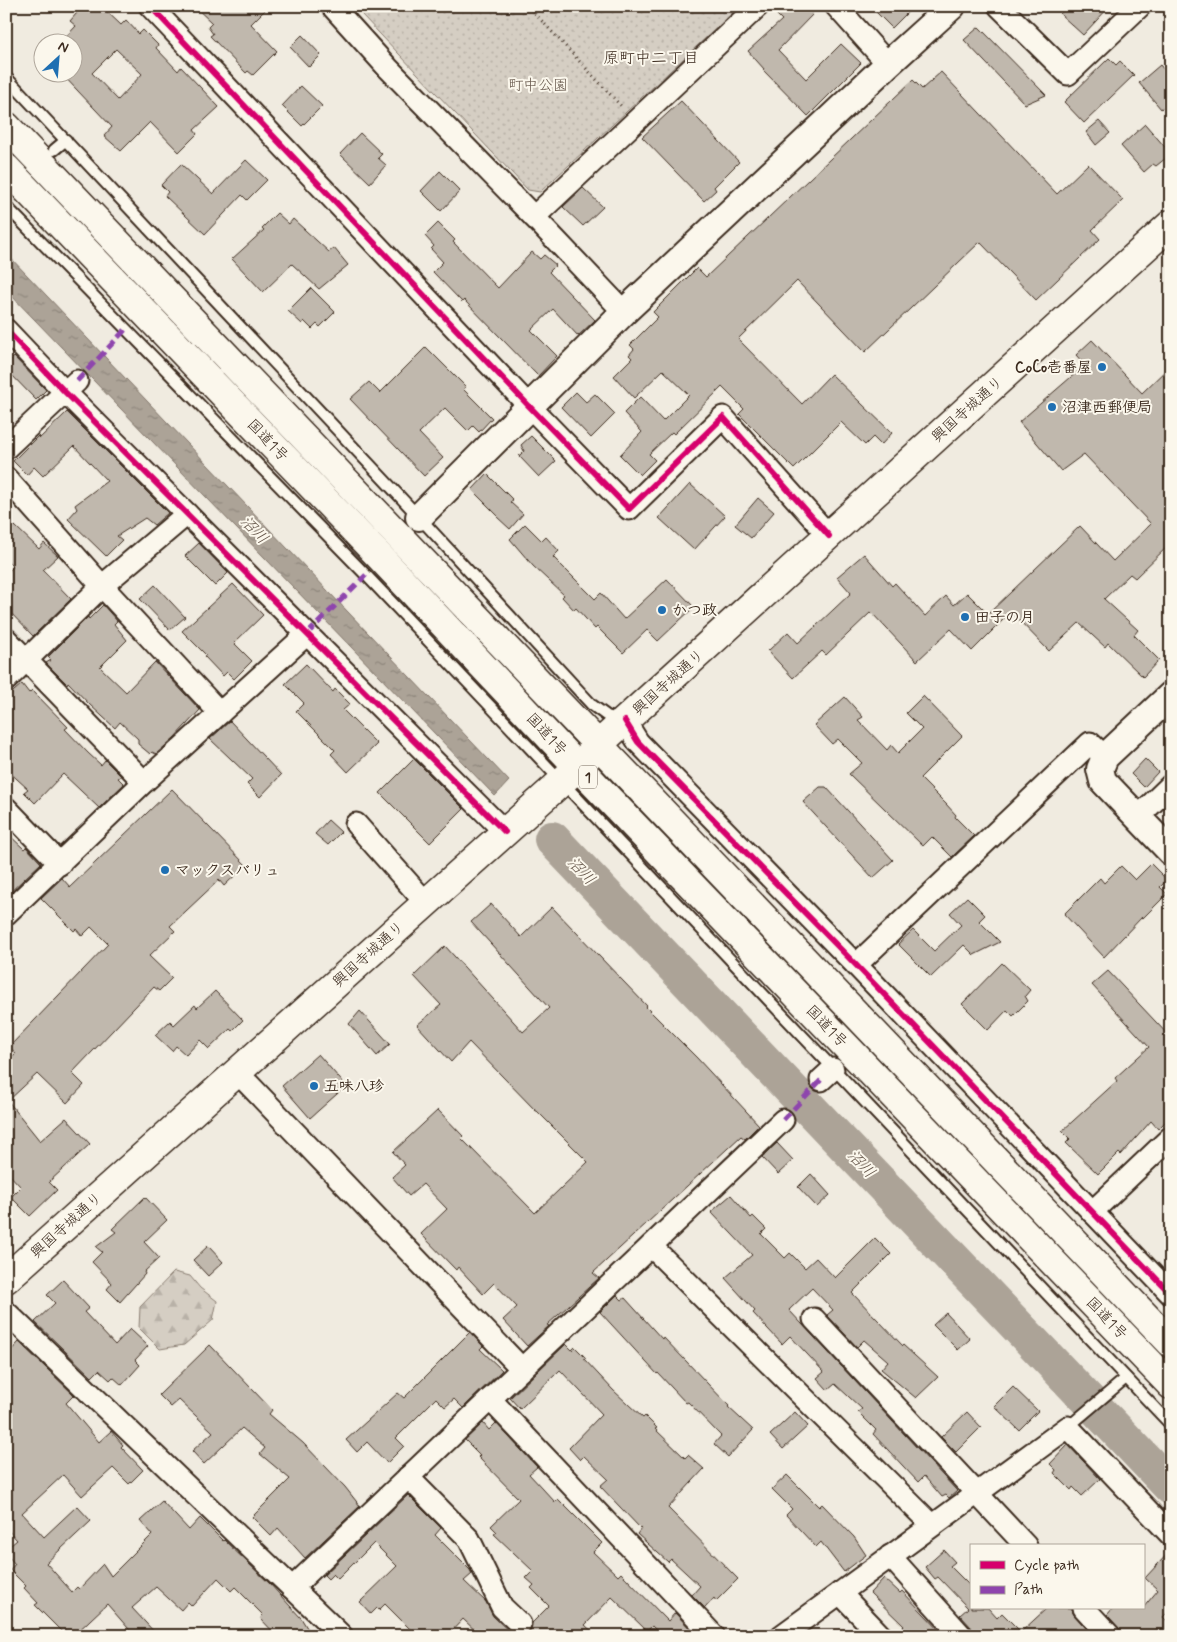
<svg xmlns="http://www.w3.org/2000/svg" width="1177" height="1642" viewBox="0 0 1177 1642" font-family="Mynerve,'Klee One',sans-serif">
<defs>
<pattern id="green-dots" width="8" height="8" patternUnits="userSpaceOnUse" patternTransform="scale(1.25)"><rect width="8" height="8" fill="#d5cec3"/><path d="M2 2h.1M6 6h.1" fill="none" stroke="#b8b1a7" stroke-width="1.8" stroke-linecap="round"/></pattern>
<pattern id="forest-firs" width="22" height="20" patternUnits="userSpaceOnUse" patternTransform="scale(1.25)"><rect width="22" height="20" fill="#d5cec3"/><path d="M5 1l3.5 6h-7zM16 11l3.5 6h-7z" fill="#b8b1a7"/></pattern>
<pattern id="water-ripples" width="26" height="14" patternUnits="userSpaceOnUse" patternTransform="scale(1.25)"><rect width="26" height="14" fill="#aca397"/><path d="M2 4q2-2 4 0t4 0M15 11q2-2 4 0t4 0" fill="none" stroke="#8d857b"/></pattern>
</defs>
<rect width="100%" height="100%" fill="#f0ebe0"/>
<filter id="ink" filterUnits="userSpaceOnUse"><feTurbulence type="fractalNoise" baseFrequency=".02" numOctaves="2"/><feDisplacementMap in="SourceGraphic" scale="10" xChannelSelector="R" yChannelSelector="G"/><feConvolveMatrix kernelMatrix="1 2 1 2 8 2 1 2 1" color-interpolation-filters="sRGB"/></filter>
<g filter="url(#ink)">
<polygon fill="url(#green-dots)" stroke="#887c70" points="365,6 740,6 540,192 528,190 362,15"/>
<polygon fill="url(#forest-firs)" stroke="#887c70" points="174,1272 190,1276 200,1288 217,1301 213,1320 184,1345 160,1349 139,1328 140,1307"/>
<polygon fill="url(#water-ripples)" stroke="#7f7367" points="6,253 509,781 495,796 6,290"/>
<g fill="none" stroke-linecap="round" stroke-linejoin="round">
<polyline stroke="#aca397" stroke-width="36" points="552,839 1171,1487"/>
</g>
<g fill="#c0b8ad" stroke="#3b2a1e" fill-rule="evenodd">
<path d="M83,6H101L121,25L126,20L139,34L143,30L158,45L156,48L178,71L181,67L219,107L194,130L197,134L179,152L150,122L121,151L104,136L112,127L60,72H72V42H61L76,26L70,21ZM116,49L142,74L118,100L92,73Z"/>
<polygon points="194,6 269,6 251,24 277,51 253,75 248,71 246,73 210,36 213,34 208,27 212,23"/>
<polygon points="770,6 805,6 813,14 778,50 806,79 841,44 861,63 808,116 763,70 764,69 748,51 782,20 770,8"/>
<polygon points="870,6 914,6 892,28"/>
<polygon points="1068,6 1110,6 1083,35 1060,14"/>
<polygon points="979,27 1046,95 1025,104 964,40"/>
<polygon points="302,35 321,55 309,67 290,47"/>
<polygon points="1109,58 1116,65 1120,61 1134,75 1084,123 1064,102"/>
<polygon points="1160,65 1171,78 1171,100 1161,109 1139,83"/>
<polygon points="941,72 1057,194 1088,164 1123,200 1092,230 1100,239 1036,300 980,242 865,352 797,281 738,339 802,404 831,374 892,433 881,445 873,437 865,445 841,422 794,469 739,414 744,409 722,387 674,434 672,432 649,454 655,460 640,475 620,455 642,432 624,413 640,397 663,421 689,395 663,370 634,398 614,376 632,358 629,355 634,349 630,345 658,317 653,312 697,268 706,277 913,80 922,89"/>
<polygon points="301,86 322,106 302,126 282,106"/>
<polygon points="681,101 739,162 714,187 716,190 704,201 642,137"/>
<polygon points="1099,121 1110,133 1096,145 1086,132"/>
<polygon points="1145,124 1171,154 1156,166 1153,164 1144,172 1121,146"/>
<polygon points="360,133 382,154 378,158 386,165 370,183 340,154"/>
<polygon points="246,160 267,180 247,200 242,195 205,234 165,196 168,192 161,185 181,164 213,194"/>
<polygon points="440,171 460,191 441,211 421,191"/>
<polygon points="583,188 603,207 583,226 563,207"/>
<polygon points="277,213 289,224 293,219 329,252 334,248 348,265 319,289 292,264 263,292 232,259 264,230 262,228"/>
<polygon points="438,223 455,240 453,242 498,288 532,252 540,259 544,255 556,265 549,272 595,320 578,336 553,309 531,330 557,356 538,376 464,300 462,302 433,272 443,262 431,249 434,246 425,236"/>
<polygon points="311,288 335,312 320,327 317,324 312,329 304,321 302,324 288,311"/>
<polygon points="1092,340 1142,393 1171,365 1171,543 1135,578 1130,574 1104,599 1138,630 1134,635 1159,660 1143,677 1108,643 1105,647 1079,623 1049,651 1011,612 972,651 951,629 917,661 871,612 826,655 822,651 793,678 768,651 788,632 798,643 851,593 837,577 864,554 892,586 895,583 925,616 946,596 954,605 967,593 988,614 1080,526 1113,561 1151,524 1084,454 1061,471 1019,422 1085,365 1076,355"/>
<polygon points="426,347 466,387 463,389 492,418 479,432 473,426 468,431 445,408 419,433 443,458 424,476 350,399 369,382 380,393"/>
<polygon points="14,357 46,390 36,400 6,369 6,365"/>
<polygon points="576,392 586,402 595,394 615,414 591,438 561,407"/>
<polygon points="67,412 168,513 154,525 145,518 117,536 122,540 106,556 68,519 77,509 75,505 107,481 74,446 43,476 34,467 27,475 13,461 38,436 40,438"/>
<polygon points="531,436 556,461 539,477 519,456 524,451 521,445"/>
<polygon points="487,474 513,500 510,502 523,514 510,529 497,517 498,516 472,490"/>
<polygon points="690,484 725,516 694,550 659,518"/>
<polygon points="758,498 774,512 751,538 735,525"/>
<polygon points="525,524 542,541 546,537 559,551 553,557 595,599 601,593 624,619 667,579 694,607 658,641 647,630 623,653 597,627 595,629 576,608 574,610 562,597 564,595 533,566 510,539"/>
<polygon points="15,526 39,549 44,543 58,556 43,570 71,599 33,636 6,608 6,574 13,567 6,560 6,535"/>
<polygon points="199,543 228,573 215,586 185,556"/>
<polygon points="233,584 263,615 234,643 252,661 234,679 227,672 223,676 204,656 206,655 182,631"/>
<polygon points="155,585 185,617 170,630 140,599"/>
<polygon points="103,605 117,621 114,624 127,640 100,667 126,692 155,662 200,710 174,738 156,754 152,752 150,754 138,744 138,739 120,722 115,728 90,705 68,682 67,684 46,663 51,660 48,657 88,617 89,619"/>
<polygon points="306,664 333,692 335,689 350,704 343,710 377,744 348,772 331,754 335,750 296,711 304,703 285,684"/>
<polygon points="22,684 29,693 32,690 68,727 65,729 88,753 101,765 105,760 121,776 118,778 124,784 99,808 63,774 35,803 24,792 28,789 6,769 6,698"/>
<polygon points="923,696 962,736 920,778 946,804 956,815 955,817 974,836 952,857 932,837 923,846 849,774 862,763 838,739 832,744 814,725 845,697 863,717 858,720 887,750 891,745 898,753 922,729 906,713"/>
<polygon points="230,721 281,775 260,797 247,784 252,779 210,739"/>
<polygon points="414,759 464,809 430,843 380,793"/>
<polygon points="1145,759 1158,772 1144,787 1131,774"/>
<polygon points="820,787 826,787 893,860 873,878 803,802"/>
<polygon points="172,789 246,865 224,886 219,880 170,926 175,931 149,956 172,978 159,991 154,987 72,1073 84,1085 67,1103 37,1074 8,1101 40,1141 66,1118 90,1144 49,1182 57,1190 30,1216 11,1197 21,1187 6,1171 6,1062 16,1053 9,1047 108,944 91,927 82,936 76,929 74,931 41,898 62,878 70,887"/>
<polygon points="328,820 341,832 328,845 315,834"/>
<polygon points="6,832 24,849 26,847 41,863 6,896"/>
<polygon points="1151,864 1167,880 1160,887 1167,894 1143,918 1142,917 1104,957 1064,914 1100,878 1104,883 1121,866 1135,880"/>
<polygon points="967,897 985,915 979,921 1000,942 974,955 964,945 931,977 898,944 913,930 934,951 961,925 950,913"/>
<polygon points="491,904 521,937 552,907 647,1006 646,1007 697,1058 759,1125 745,1139 741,1136 593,1273 599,1278 547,1325 549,1326 527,1346 503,1320 517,1307 494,1283 483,1294 458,1267 456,1270 421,1234 447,1209 423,1184 409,1196 392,1177 405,1165 393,1152 438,1110 463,1136 461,1138 535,1213 588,1162 537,1111 536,1111 469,1042 451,1062 417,1025 441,1005 414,976 445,946 523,1032 549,1008 471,922"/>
<polygon points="1002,963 1030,990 1025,996 1028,1001 1013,1016 1007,1010 988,1030 962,1004"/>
<polygon points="1108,971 1171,1038 1171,1116 1158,1129 1151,1121 1121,1155 1119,1153 1098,1174 1066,1143 1070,1139 1062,1131 1117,1081 1115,1078 1149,1047 1092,985"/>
<polygon points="215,991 243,1020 232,1031 230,1029 209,1049 200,1040 186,1055 176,1046 172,1051 155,1035 170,1021 174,1025 195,1005 197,1008"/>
<polygon points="360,1011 390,1044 377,1056 349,1024"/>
<polygon points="318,1054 346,1086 310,1118 282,1086"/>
<polygon points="777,1143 793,1160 778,1174 762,1157"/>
<polygon points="811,1174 830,1195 817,1207 798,1187"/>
<polygon points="731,1195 751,1218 753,1216 766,1229 761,1234 785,1258 790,1253 805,1268 816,1258 835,1278 875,1238 891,1254 852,1293 903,1346 903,1345 938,1377 916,1398 881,1369 888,1361 864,1340 857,1347 827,1315 833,1310 812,1288 789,1310 957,1491 949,1498 946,1495 942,1497 924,1476 918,1482 873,1434 876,1430 858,1412 862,1409 835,1384 828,1390 817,1378 824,1372 790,1336 782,1344 753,1313 755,1311 725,1278 752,1255 711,1212"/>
<polygon points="145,1197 167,1220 144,1242 159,1258 144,1272 145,1274 120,1302 107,1289 112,1283 92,1262 102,1252 96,1247 116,1232 112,1229"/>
<polygon points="208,1246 223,1262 208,1276 193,1260"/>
<polygon points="63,1280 89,1308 84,1312 115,1345 130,1329 148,1346 135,1360 140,1365 122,1385 113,1377 110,1380 99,1370 92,1377 35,1322 55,1303 47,1295"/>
<polygon points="617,1295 622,1300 625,1298 662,1339 663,1337 729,1406 728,1407 753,1430 728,1457 714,1444 721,1436 688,1402 686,1403 658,1373 657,1374 600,1312"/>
<polygon points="946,1313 970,1339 958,1350 933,1325"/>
<polygon points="470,1332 483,1346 480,1349 502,1370 463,1408 454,1399 445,1407 436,1398 396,1438 404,1446 387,1463 367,1442 357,1452 346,1440 398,1393 404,1398"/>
<polygon points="19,1342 74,1395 66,1403 99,1442 111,1431 123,1445 121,1447 143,1470 129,1484 113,1468 82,1496 63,1475 22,1513 44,1537 77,1506 91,1521 46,1563 72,1592 77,1587 79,1589 103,1564 111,1576 152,1535 140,1521 162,1501 189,1530 200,1518 223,1541 224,1540 270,1584 301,1618 312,1636 277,1636 260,1618 263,1615 235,1587 231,1591 218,1578 192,1606 188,1602 181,1610 156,1587 132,1608 158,1636 135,1636 107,1604 73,1636 66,1636 35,1605 38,1603 24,1588 26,1586 10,1570 15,1564 6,1554 6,1549 17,1540 6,1528 6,1356"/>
<polygon points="566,1344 572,1350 575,1347 586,1358 584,1359 613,1390 643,1418 645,1416 657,1428 655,1429 685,1458 688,1455 704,1469 668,1508 738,1579 716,1601 714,1598 705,1608 692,1595 700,1586 671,1559 668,1562 637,1534 641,1529 600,1486 608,1479 584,1456 580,1460 569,1448 602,1414 560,1370 520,1409 510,1398"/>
<polygon points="210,1345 272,1410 269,1414 303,1443 345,1487 360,1506 305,1558 278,1528 271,1536 252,1517 290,1479 260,1454 265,1448 242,1428 204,1464 192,1451 213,1432 179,1400 171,1407 159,1395"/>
<polygon points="1013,1387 1038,1411 1019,1430 994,1406"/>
<polygon points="795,1412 808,1426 783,1449 770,1435"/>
<polygon points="967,1412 981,1427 956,1452 941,1437"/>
<polygon points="483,1423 489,1430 496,1423 537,1467 529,1474 555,1502 558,1499 602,1543 593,1552 618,1576 621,1573 668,1621 675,1613 697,1636 654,1636 658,1632 652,1626 647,1631 612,1597 585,1625 597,1636 524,1636 529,1632 532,1623 549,1606 531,1588 534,1585 526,1578 533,1571 494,1534 497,1532 491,1526 519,1499 478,1457 480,1455 465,1440"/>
<polygon points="1068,1445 1100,1479 1082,1496 1073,1487 1071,1490 1054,1473 1056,1470 1050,1464"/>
<polygon points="787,1475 819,1507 822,1504 854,1537 866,1555 844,1572 821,1542 816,1547 786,1515 792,1509 772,1489"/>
<polygon points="408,1495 441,1528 435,1535 470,1570 472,1574 464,1581 486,1602 493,1616 514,1636 481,1636 463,1619 447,1636 417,1636 385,1604 379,1610 377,1608 371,1614 360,1602 397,1566 374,1543 338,1579 333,1574 328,1579 324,1575"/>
<polygon points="944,1550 955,1562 950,1566 971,1587 971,1608 988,1608 997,1618 1002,1613 1021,1632 1047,1608 1070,1608 1075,1616 1093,1636 974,1636 972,1628 960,1615 968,1608 938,1577 935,1579 925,1567"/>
<polygon points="1171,1550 1171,1609 1163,1617 1171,1625 1171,1636 1122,1636 1119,1628 1107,1615 1113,1608 1143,1608 1158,1590 1145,1578"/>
<polygon points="884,1578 900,1593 902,1591 945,1636 893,1636 904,1626 870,1593"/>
</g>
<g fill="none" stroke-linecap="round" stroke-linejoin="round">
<defs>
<g id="service">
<polyline points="6,77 419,517 592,705 607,716 621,720"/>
<polyline points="54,150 66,140"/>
<polyline points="6,194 10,190"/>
<polyline points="6,206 366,575 1171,1425"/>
<polyline points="1068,1427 1126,1378"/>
</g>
<g id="minor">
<polyline points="150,6 529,406 629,509 723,417 829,536"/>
<polyline points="332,6 388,68 534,217 624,312"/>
<polyline points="836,6 888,64"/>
<polyline points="999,6 1068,74 1140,6"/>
<polyline points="534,217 758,6"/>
<polyline points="6,330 65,392 505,832"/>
<polyline points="6,448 77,381"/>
<polyline points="6,478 102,586 220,713"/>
<polyline points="6,639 144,782"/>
<polyline points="6,680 102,586 187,514"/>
<polyline points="625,721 638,742 856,965 1171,1294"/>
<polyline points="6,808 60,864"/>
<polyline points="1138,817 1171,785"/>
<polyline points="356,824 426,903"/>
<polyline points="6,914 144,782 307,634"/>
<polyline points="856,965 1090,743 1105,757"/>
<polyline points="237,1072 522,1369"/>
<polyline points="821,1080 833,1069"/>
<polyline points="1092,1212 1171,1137"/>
<polyline points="651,1246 932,1525"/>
<polyline points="6,1312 342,1636"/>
<polyline points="814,1319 1026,1546"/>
<polyline points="490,1399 714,1636"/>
<polyline points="408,1477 469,1539 502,1607 520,1624"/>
<polyline points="890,1556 962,1636"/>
<polyline points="292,1588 783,1120"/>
<polyline points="840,1593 881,1636"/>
<polyline points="1084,1608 1110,1636"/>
<polyline points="781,1636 1068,1427 1171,1535"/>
</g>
<g id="tertiary">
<polyline points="419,517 624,312 888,64 952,6"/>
<polyline points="1171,695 1105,757 1100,769 1103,781 1171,852"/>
</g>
<polyline id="secondary" points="6,1279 578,767 599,744 1171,224"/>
<g id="trunk">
<polyline points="6,126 1171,1343"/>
<polyline points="6,168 380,557 578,767 1171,1385"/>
</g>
</defs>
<use href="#service" stroke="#3b2a1e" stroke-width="14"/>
<use href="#minor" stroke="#3b2a1e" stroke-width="25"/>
<use href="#tertiary" stroke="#3b2a1e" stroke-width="30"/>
<use href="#secondary" stroke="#3b2a1e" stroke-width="31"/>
<use href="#trunk" stroke="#3b2a1e" stroke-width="31"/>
<polyline stroke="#3b2a1e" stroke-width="3" stroke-dasharray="1 4" stroke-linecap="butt" points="528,6 621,106"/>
<use href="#service" stroke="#fbf7ec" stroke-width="10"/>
<use href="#minor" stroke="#fbf7ec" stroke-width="21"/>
<use href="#tertiary" stroke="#fbf7ec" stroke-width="26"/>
<use href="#secondary" stroke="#fbf7ec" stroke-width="28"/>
<use href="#trunk" stroke="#fbf7ec" stroke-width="28"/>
<g stroke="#8e44ad" stroke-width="5" stroke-dasharray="10 5" stroke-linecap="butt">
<polyline points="77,381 126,329"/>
<polyline points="307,634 366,575"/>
<polyline points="783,1120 821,1080"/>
</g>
<defs>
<g id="cycleway">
<polyline points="150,6 529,406 629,509 723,417 829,536"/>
<polyline points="6,330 65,392 505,832"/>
<polyline points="625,721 638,742 856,965 1171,1294"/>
</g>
</defs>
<use href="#cycleway" stroke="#fbf7ec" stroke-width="9"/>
<use href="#cycleway" stroke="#d6006c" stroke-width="6"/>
</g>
</g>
<g fill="#1f6fb2" stroke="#fbf7ec" stroke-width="2">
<circle cx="1102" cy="367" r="5"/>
<circle cx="1052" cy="407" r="5"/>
<circle cx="662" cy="610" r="5"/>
<circle cx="965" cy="617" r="5"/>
<circle cx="165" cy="870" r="5"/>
<circle cx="314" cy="1086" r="5"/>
</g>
<g text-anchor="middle" stroke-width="4" stroke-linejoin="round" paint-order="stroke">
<rect fill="#fbf7ec" stroke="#75685c" stroke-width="1" x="579" y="765.5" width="18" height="23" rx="4"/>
<g font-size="14" font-weight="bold" fill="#3b2a1e">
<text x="588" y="782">1</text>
</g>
<g font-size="15" fill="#625347" stroke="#fbf7ec">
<text x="538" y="90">町中公園</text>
</g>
<g font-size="15" font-weight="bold" fill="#3b2a1e" stroke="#fbf7ec" text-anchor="start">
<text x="1092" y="372" text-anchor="end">CoCo壱番屋</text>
<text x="1062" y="412">沼津西郵便局</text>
<text x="672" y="615">かつ政</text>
<text x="975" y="622">田子の月</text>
<text x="175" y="875">マックスバリュ</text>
<text x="324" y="1091">五味八珍</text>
</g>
<g font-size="15" fill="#3b2a1e" stroke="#fbf7ec">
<text transform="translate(967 409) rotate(-42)" y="5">興国寺城通り</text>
<text transform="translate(268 440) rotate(46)" y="5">国道1号</text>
<text transform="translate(668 682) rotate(-42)" y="5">興国寺城通り</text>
<text transform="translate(547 734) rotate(47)" y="5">国道1号</text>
<text transform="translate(368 954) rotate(-42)" y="5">興国寺城通り</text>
<text transform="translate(827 1026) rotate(46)" y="5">国道1号</text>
<text transform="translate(66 1225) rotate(-42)" y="5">興国寺城通り</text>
<text transform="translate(1107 1318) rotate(46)" y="5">国道1号</text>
</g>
<g font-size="16" fill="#3b2a1e" stroke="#fbf7ec">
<text x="651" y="63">原町中二丁目</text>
</g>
<g font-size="16" font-style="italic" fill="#635448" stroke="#fbf7ec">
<text transform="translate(255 529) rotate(46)" y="6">沼川</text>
<text transform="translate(582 870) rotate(46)" y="6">沼川</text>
<text transform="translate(862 1163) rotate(46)" y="6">沼川</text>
</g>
</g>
<rect width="1177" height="1642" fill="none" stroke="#fbf7ec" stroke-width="25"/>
<rect x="12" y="12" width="1152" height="1617" fill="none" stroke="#3b2a1e" stroke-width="2" filter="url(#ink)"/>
<rect x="970" y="1544" width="175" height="65" fill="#fbf7ec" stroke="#aea59a"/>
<rect x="980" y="1561" width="25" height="8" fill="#d6006c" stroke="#aea59a"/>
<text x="1014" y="1570" font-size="15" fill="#3b2a1e">Cycle path</text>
<rect x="980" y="1586" width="25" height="8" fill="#8e44ad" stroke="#aea59a"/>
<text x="1014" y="1594" font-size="15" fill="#3b2a1e">Path</text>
<g transform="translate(58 58) rotate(26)"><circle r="24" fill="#fbf7ec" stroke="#aea59a"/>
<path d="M0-4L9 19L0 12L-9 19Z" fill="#1f6fb2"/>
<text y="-8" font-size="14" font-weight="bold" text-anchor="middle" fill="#3b2a1e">N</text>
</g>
</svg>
